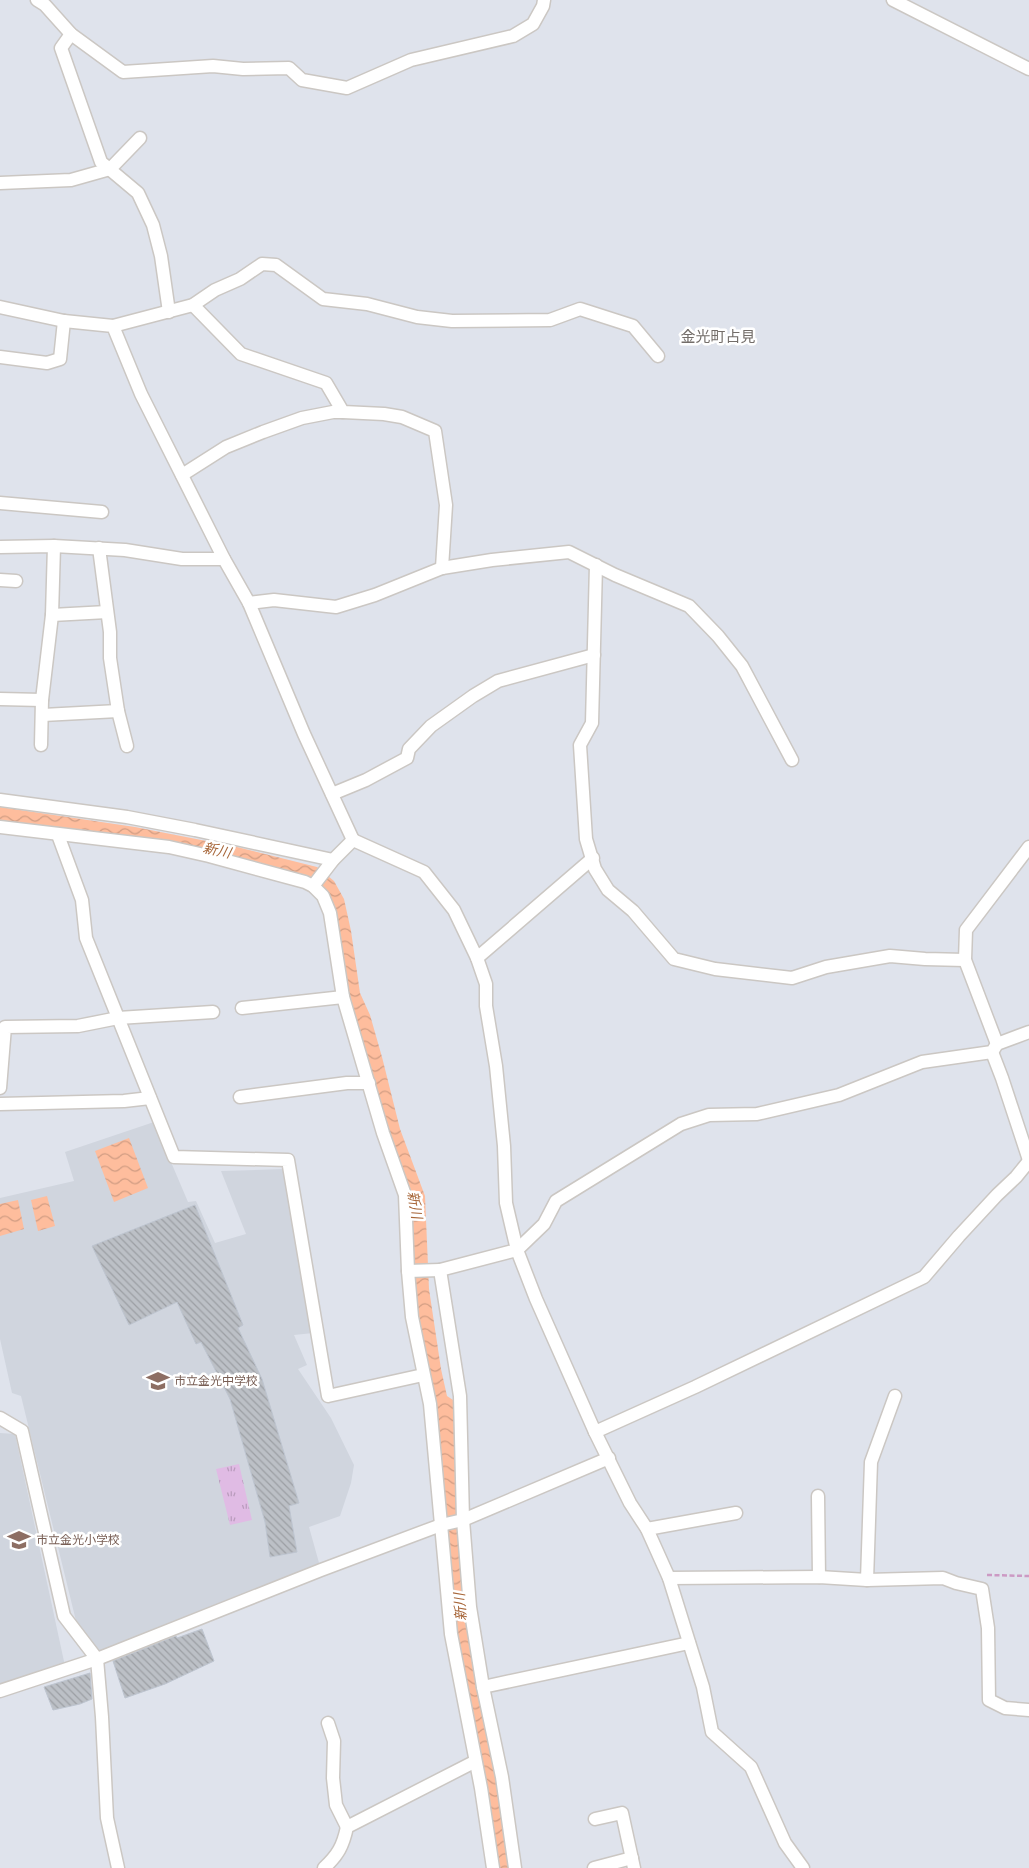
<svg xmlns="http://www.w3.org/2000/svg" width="1029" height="1868" viewBox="0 0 1029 1868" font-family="'Archivo Narrow','Noto Sans JP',sans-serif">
<defs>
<pattern id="grass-tufts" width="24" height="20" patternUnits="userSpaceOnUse" patternTransform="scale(1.25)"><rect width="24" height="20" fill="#e0bbe4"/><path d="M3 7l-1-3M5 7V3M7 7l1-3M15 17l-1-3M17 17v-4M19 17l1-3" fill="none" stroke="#b99bbc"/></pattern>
<pattern id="water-waves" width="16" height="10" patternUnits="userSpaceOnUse" patternTransform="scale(1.25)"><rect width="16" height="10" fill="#febd9d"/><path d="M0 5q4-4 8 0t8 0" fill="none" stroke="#d19d83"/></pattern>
<pattern id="building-back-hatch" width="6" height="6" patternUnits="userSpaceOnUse" patternTransform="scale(1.25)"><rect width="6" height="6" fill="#bcc0c6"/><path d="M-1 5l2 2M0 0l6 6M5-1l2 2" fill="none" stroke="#9c9fa4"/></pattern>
</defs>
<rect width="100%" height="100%" fill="#dfe3ec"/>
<g fill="#d0d5de">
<polygon points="154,1122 188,1202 196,1201 215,1243 246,1234 221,1171 284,1169 313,1333 294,1335 307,1365 298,1369 331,1418 354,1465 351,1483 340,1516 309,1527 321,1570 101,1655 77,1625 21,1396 12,1393 0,1339 0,1198 74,1181 65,1152"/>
<polygon points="0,1433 15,1434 65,1666 0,1687"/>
</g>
<polygon fill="url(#grass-tufts)" points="239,1464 252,1520 230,1525 216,1469"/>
<g fill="url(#water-waves)">
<polygon points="0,807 135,827 237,847 317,867 334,881 344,899 351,931 360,993 370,1015 382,1057 400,1129 425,1196 429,1289 441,1369 447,1396 453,1400 458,1505 510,1868 496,1868 454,1629 440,1437 434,1394 417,1315 410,1202 384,1127 371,1071 351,1003 344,974 334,908 310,879 57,829 0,821"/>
<polygon points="129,1138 148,1188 114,1202 95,1151"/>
<polygon points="47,1196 55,1226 38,1231 31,1200"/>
<polygon points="18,1200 24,1229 0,1236 0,1204"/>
</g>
<g fill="url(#building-back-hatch)" stroke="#bec5d0">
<polygon points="195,1205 243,1325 238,1328 262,1379 299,1503 289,1506 297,1552 270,1557 265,1522 230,1399 201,1342 196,1344 177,1302 129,1325 92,1246"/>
<polygon points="202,1629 214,1661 165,1684 125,1698 113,1661 176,1636 177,1638"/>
<polygon points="90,1673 92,1699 80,1704 53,1710 44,1687"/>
</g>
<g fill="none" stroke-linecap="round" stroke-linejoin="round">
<defs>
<g id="minor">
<polyline points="37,0 45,5 71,34 123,72 213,66 243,69 289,68 302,80 347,88 411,60 513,36 533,24 543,6 544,0"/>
<polyline points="893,0 1029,69"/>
<polyline points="71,34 61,48 101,162 138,193 153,225 161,256 169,312"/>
<polyline points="0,183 71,180 110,169 140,138"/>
<polyline points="193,305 241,354 326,383 343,412 384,414 402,417 435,431 446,505 442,568"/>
<polyline points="0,307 64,321 113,326 141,394 224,559 249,603 304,734 353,840 333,860 313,886"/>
<polyline points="113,326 193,305 215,290 240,279 262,264 276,265 323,299 367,304 417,317 452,321 550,320 580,309 633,326 658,356"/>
<polyline points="0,357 47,363 60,359 64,321"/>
<polyline points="182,475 226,447 263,432 302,418 333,412 343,412"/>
<polyline points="0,503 102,512"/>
<polyline points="0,547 54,546 125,550 182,559 224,559"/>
<polyline points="99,548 110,632 110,658 118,711 127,746"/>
<polyline points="596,565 592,723 580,745 586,839 595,869 608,890 633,911 674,959 715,969 792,978 826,967 890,956 925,959 965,960"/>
<polyline points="0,580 16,581"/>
<polyline points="249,603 274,600 336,607 375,595 442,568 492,560 569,552 615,575 689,606 718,636 742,666 792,760"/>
<polyline points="52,615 107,612"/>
<polyline points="0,699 42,700"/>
<polyline points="43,715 118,711"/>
<polyline points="41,745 42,700 52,615 54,546"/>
<polyline points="332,794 366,780 407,758 409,749 431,726 473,696 498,681 594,655"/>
<polyline points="0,800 127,817 195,830 333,860"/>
<polyline points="0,827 169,847 209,856 305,882 313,886 323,896 330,913 343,997 383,1133 405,1195 408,1271 412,1317 430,1404 451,1634 481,1788 493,1868"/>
<polyline points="58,835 82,900 86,938 174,1157 288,1160 328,1396 423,1375"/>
<polyline points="353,840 424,872 454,910 477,958 486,984 486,1006 496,1066 504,1146 506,1203 517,1250 536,1299 595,1432 630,1503 647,1529 669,1578 703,1687 712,1732 751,1767 785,1843 803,1868"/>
<polyline points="477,958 593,858"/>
<polyline points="242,1008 343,997"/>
<polyline points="997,1044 965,960 966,930 1029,847"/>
<polyline points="992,1052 1002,1078 1029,1160"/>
<polyline points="0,1088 5,1027 78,1026 118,1018 213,1012"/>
<polyline points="240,1097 347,1083 369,1083"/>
<polyline points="0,1104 124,1101 150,1098"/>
<polyline points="408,1271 440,1270"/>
<polyline points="0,1418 22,1431 64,1616 97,1659 102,1717 107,1818 118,1868"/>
<polyline points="595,1432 695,1387 924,1277 959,1236 997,1195 1016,1177 1029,1161"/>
<polyline points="818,1496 819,1577"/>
<polyline points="647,1529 736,1513"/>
<polyline points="669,1578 819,1577 867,1580 943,1578 956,1583 982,1589 988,1628 989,1700 1005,1708 1029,1710"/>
<polyline points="867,1580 871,1462 895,1396"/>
<polyline points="483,1687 689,1643"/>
<polyline points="0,1691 97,1659 321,1570 441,1525 463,1520 609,1458"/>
<polyline points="328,1723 334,1741 333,1778 336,1805 347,1827"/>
<polyline points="595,1819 622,1813 634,1868"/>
<path d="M324,1868C338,1855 343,1846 347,1827L474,1762"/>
<polyline points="515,1868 502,1777 483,1687 470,1607 463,1520 460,1396 440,1270 517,1250 544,1224 556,1201 681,1124 709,1115 757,1114 839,1095 922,1062 992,1052 997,1044 1029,1032"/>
<polyline points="594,1868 632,1858"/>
</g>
</defs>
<use href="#minor" stroke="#cbc7c3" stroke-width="15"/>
<polyline stroke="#cc9ac4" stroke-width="2.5" stroke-dasharray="5 2.5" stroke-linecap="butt" points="987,1575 1029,1576"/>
<use href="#minor" stroke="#fff" stroke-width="12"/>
</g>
<defs>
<symbol id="school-bare" viewBox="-9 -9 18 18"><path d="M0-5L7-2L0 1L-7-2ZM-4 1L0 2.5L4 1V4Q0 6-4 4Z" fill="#8d6e63" stroke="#fff" stroke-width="2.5" paint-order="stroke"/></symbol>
</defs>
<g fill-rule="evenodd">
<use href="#school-bare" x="142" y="1365" width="32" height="32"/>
<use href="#school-bare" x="3" y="1524" width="32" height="32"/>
</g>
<g text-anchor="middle" stroke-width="5" stroke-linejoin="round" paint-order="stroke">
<g font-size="12" fill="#785e54" stroke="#fff" text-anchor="start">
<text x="174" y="1385">市立金光中学校</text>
<text x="36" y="1544">市立金光小学校</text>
</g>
<g font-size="14" font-style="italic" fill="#a76639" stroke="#fff">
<text transform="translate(217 850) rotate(12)" y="5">新川</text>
<text transform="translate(415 1205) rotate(80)" y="5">新川</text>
<text transform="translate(460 1607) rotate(-94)" y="5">新川</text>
</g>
<g font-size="15" fill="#736d69" stroke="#fff">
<text x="718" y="342">金光町占見</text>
</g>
</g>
</svg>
